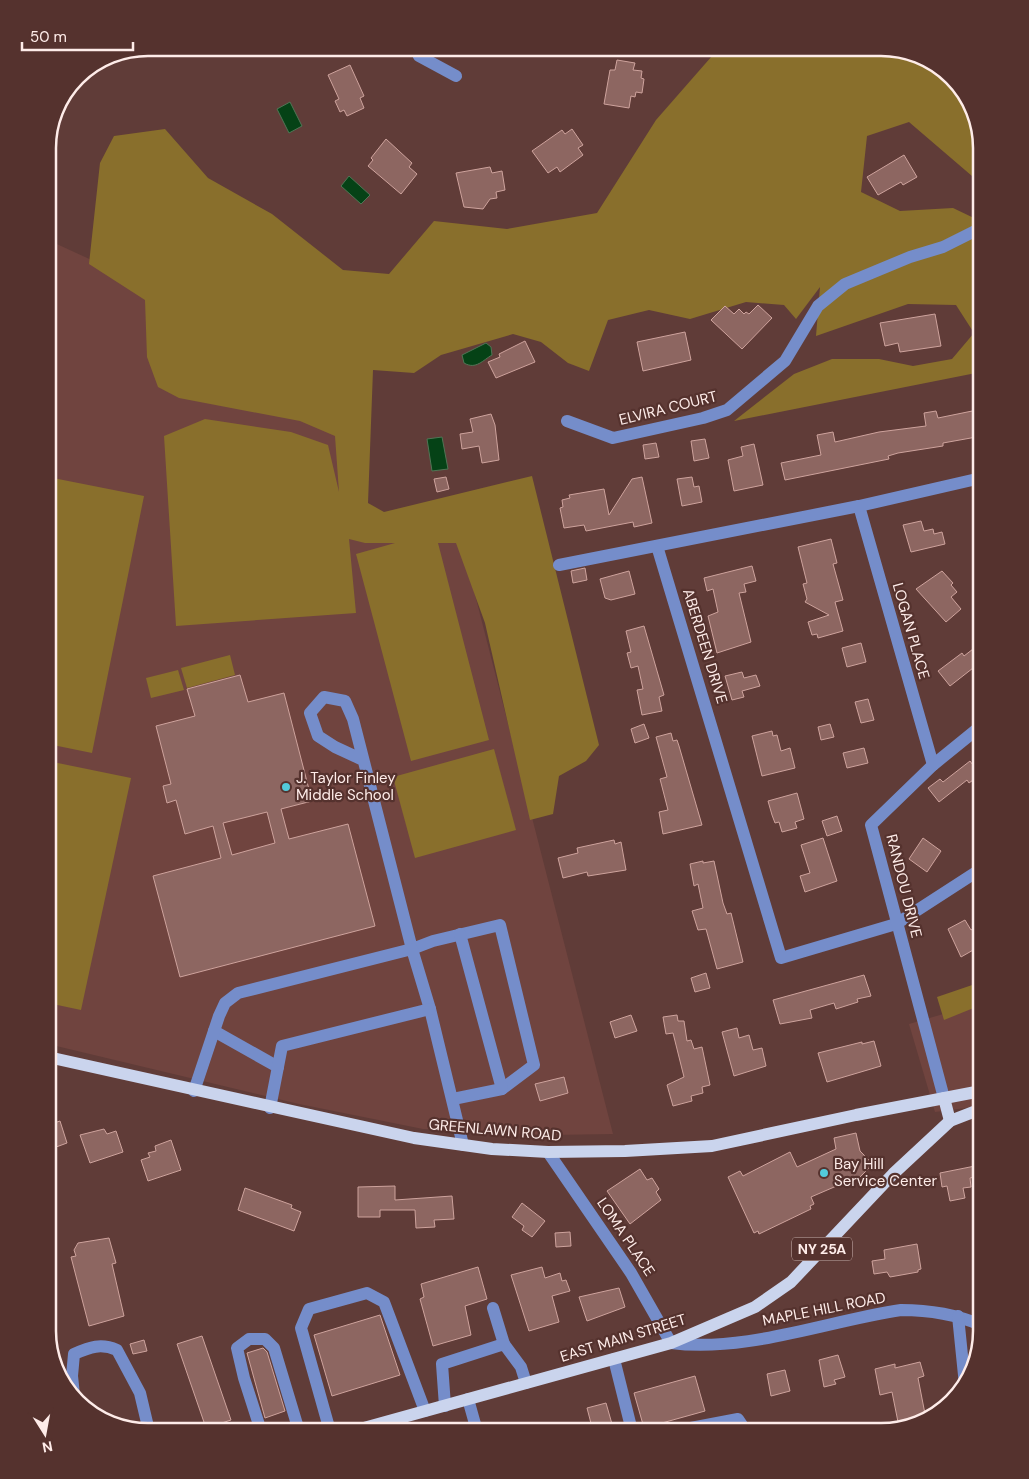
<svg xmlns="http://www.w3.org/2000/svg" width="1029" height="1479" viewBox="0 0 1029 1479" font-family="'DM Sans',sans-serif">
<rect width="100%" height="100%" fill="#603c38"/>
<g fill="#70443f">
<polygon points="48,240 357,382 356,529 451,501 613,1134 550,1135 423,1129 299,1104 48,1044"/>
<polygon points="981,1003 981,1106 935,1112 909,1024"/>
</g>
<g fill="#896f2c">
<polygon points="719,48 887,48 937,64 968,98 981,148 981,180 979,182 909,122 867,136 861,192 900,211 953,208 976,219 981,215 981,372 734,421 794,374 832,359 879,359 913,366 952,359 974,333 956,305 908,304 816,336 820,287 796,319 784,305 746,302 690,319 649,310 608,320 589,371 568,363 541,342 513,334 441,355 414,373 373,370 368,503 384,512 532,476 599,745 586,761 559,776 553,814 530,820 485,623 456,543 438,543 489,740 411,761 356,554 395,543 365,543 349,539 356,613 176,626 164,436 205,419 291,432 328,445 339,492 335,436 300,421 179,398 158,387 147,357 145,300 89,264 100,163 114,136 165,129 208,178 272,214 343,270 389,274 434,221 507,229 597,213 656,120"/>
<polygon points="48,477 144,496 92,753 48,744"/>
<polygon points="230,655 235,675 187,688 181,668"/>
<polygon points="178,670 184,690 151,698 146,678"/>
<polygon points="494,749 516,830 415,858 393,777"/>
<polygon points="48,761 131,778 81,1010 48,1003"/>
<polygon points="981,982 981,1005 944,1020 937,997"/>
</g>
<g fill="#054216" stroke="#507555">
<polygon points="290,102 302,126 289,133 277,109"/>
<polygon points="349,176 370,195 361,204 341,186"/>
<path d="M486,343L491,347L492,355C483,360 476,370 464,363L462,355Z"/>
<polygon points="442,437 448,469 432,471 427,439"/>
</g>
<g fill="#8d6661" stroke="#cea39d" fill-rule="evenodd">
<polygon points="617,60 635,63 633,70 642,71 641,78 644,79 642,93 636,92 635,97 631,96 629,108 604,104 610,70 615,70"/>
<polygon points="350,65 364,96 360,98 364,108 347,116 344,110 340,112 335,101 339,99 328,75"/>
<polygon points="572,129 583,145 578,148 583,155 560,172 557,167 548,173 532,151 562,130 565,134"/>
<polygon points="386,139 412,163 409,167 417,174 401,194 368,166 373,160 371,158"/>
<polygon points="904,155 917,177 903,185 901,182 878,195 867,177"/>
<polygon points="490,167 492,173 502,171 505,190 496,192 497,198 490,199 483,209 464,207 456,173"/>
<polygon points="758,305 772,318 742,349 711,320 725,306 734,314 739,309 744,314 746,312 749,314"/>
<polygon points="935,314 941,346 900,352 898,343 885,346 880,323"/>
<polygon points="685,332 691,360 643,371 637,342"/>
<polygon points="525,341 535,362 496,378 488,362 500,357 499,354"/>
<polygon points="982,409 982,436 943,443 943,446 898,453 888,456 889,459 785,480 781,463 821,455 817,435 833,432 835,442 879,432 926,426 924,413 936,411 938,418"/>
<polygon points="491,414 495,425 499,460 482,463 479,446 462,449 460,434 473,432 470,419"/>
<polygon points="705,439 709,458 694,461 691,441"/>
<polygon points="656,443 659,457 645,459 643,445"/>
<polygon points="754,444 763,485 734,491 728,460 743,456 741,447"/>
<polygon points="446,477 449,489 437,492 434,479"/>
<polygon points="642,477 652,523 634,527 633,522 586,531 584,525 564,528 560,508 563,507 562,500 570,498 569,495 604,489 609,515 632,479"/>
<polygon points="692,477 694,487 699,486 702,502 682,506 677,479"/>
<polygon points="921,521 924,531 933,529 934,534 942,532 945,544 911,552 903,525"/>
<polygon points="831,539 837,563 833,564 843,600 835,602 843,631 818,638 817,634 812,635 808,622 829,615 805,602 807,599 803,584 807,583 798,547"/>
<polygon points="752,566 756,581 744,584 746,592 739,593 751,642 717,653 708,616 718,612 713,589 707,591 704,578"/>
<polygon points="585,568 587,580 573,583 571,571"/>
<polygon points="629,571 635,594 611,600 605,598 600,579"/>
<polygon points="942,571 953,583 951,585 957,592 951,597 961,609 946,622 916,589"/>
<polygon points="644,626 664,695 659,697 662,711 642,715 637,690 643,689 638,666 631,668 627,653 631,652 626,631"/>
<polygon points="982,642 982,661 950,686 938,671 962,653 964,656"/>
<polygon points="861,643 866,662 847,667 842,648"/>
<polygon points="742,672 744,678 756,675 760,686 742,691 744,697 732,700 725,676"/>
<path d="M240,675L248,702L284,693L312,801L281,809L289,839L348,824L375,926L180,977L153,876L221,858L213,826L185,834L176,800L167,803L163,786L171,784L156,726L195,716L187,689ZM267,812L275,843L232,855L223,823Z"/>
<polygon points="868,699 874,720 861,723 855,702"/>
<polygon points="644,724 649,738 635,743 631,729"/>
<polygon points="830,724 834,737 821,740 818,727"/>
<polygon points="772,731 773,736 777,735 781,751 790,748 795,768 762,776 752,736"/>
<polygon points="671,733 673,741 677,740 679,746 702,825 663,834 659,812 668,810 660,779 667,777 656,737"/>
<polygon points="864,748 868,763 847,768 843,753"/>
<polygon points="970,761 980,775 969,783 967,780 939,802 928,788 940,779 943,782"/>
<polygon points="797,793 804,819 795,822 797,828 782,832 779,822 775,823 772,815 768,801"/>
<polygon points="837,816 842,831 827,836 822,821"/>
<polygon points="823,838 837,881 805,892 800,876 810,873 801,845"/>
<polygon points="923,838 941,851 927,872 909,859"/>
<polygon points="614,840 615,844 621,842 626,870 588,876 587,872 563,878 558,858 578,853 577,848"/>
<polygon points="703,861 703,863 714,861 723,903 727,914 731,913 743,962 717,969 706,929 698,930 692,911 703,908 698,884 694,886 690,864"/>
<polygon points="965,920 971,930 982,923 982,945 961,957 948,929"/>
<polygon points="706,973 710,988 695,992 691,978"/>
<polygon points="864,975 871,996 857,999 858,1002 836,1009 834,1003 810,1010 812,1018 780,1024 773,1000"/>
<polygon points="631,1015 637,1031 615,1038 610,1022"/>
<polygon points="677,1015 678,1021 684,1021 687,1041 691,1040 694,1049 702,1047 710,1085 702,1087 703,1093 691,1096 692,1101 673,1106 667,1085 684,1077 673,1033 666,1034 663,1017"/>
<polygon points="737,1028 739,1038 749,1035 753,1050 762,1048 766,1066 734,1076 722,1032"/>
<polygon points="874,1041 881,1066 827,1082 818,1053 862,1042 862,1044"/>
<polygon points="564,1077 568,1093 540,1101 535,1084"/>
<polygon points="60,1121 67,1143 48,1150 48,1125"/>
<polygon points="104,1129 107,1134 116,1131 123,1152 90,1163 80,1135"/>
<polygon points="856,1133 860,1151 873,1164 857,1180 855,1178 811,1197 814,1204 810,1206 811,1209 759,1234 758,1231 754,1233 728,1177 740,1171 743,1176 790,1152 797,1167 836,1149 834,1138"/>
<polygon points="171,1140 181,1170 148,1181 141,1160 150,1157 148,1153 156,1151 155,1146"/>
<polygon points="980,1165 981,1176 970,1178 971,1187 963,1188 965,1198 950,1201 947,1186 942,1187 940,1173"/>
<polygon points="640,1169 647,1180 652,1178 659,1189 656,1192 661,1200 630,1224 607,1191"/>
<polygon points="395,1186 395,1200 452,1196 454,1219 434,1220 435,1227 416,1228 415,1210 380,1210 380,1217 358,1217 358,1187"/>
<polygon points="245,1188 292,1205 291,1208 301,1212 294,1231 238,1210"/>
<polygon points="522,1203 545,1221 532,1237 522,1230 524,1226 512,1217"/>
<polygon points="570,1232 571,1246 556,1247 555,1233"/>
<polygon points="109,1238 116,1263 112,1264 124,1316 89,1326 71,1257 76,1256 74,1250 78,1243"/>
<polygon points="917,1244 921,1269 918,1270 918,1272 890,1277 887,1272 874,1274 872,1261 885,1259 884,1250"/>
<polygon points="478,1267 487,1299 465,1306 471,1335 433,1346 420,1299 424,1297 421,1284"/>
<polygon points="542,1267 545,1278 560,1273 562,1281 566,1280 570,1291 552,1296 559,1322 529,1331 511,1275"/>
<polygon points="619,1288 625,1307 587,1321 579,1297"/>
<polygon points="380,1315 400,1375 332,1396 314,1335"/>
<polygon points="202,1336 231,1420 206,1428 177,1344"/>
<polygon points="144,1340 147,1351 133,1354 130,1344"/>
<polygon points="263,1348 267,1352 285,1411 265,1418 247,1353"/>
<polygon points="838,1355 845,1377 834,1380 836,1384 824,1387 819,1360"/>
<polygon points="920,1362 924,1376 918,1378 926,1419 899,1427 892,1392 880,1395 875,1369 895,1364 895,1368"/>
<polygon points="785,1370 790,1391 771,1396 767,1374"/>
<polygon points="695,1376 705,1411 644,1428 634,1393"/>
<polygon points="606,1403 614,1431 593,1431 587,1408"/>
</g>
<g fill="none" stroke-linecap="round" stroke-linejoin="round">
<g stroke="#758dca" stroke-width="12">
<polyline points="415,48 419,56 456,76"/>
<polyline points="567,421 613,438 703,418 727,410 785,361 818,306 845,284 910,257 943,247 981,228"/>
<polyline points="859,506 933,765"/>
<polyline points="657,546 781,958 896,924 981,869"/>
<polyline points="559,565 859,506 981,478"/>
<polyline points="363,760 335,747 318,736 310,713 324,697 345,701 353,719 412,949 433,941 500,925 534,1065 502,1089 453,1099"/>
<polyline points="460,934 502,1089"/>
<polyline points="214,1031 278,1067"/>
<polyline points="194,1091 219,1016 225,1003 238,993 412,949 430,1009 463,1145"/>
<polyline points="944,1098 871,825 933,765 981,726"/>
<polyline points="270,1108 282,1046 430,1009"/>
<path d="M548,1152L631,1273L671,1343C745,1353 827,1321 901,1310C930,1310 955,1314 981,1325"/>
<polyline points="493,1308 504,1344"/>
<polyline points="958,1316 965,1385"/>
<polyline points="614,1359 632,1431"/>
<path d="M74,1395L72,1376L74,1354C90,1347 101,1343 117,1350L140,1393L149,1431"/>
<polyline points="468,1399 477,1431"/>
<polyline points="445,1406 442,1364 504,1344 521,1367 526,1383"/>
<polyline points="261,1431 244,1378 237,1348 249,1339 265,1339 274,1348 299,1431"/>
<polyline points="330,1431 301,1328 309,1309 367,1293 384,1302 425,1411"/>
<polyline points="675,1431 738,1419 746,1431"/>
</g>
<g stroke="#cad4ed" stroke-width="12">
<polyline points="48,1057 414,1138 492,1149 548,1152 625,1151 712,1146 856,1115 981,1091"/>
<polyline points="944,1098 950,1121"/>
<polyline points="353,1431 671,1343 755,1307 791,1282 893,1174 950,1121 981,1109"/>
</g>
</g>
<g fill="#53cbdb" stroke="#55322e" stroke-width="2">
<circle cx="286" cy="787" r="5"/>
<circle cx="824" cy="1173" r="5"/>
</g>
<g text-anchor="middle" stroke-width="4.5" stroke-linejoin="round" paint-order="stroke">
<rect fill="#55322e" stroke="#cbb4b1" stroke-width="1" x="792" y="1237.5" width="60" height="23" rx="4"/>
<g font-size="14" font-weight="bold" fill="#feece9">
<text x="822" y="1254">NY 25A</text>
</g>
<g font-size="15" fill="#feece9" stroke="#55322e">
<text transform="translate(668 408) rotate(-14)" y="5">ELVIRA COURT</text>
<text transform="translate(911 631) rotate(74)" y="5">LOGAN PLACE</text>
<text transform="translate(705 646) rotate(73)" y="5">ABERDEEN DRIVE</text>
<text transform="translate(904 886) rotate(76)" y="5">RANDOU DRIVE</text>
<text transform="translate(495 1130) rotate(5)" y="5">GREENLAWN ROAD</text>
<text transform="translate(626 1237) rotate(56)" y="5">LOMA PLACE</text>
<text transform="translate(824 1309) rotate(-11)" y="5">MAPLE HILL ROAD</text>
<text transform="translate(623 1338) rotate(-17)" y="5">EAST MAIN STREET</text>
</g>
<g font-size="15" fill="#feece9" stroke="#55322e" text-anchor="start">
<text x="296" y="783">J. Taylor Finley<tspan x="296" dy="17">Middle School</tspan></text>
<text x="834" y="1169">Bay Hill<tspan x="834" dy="17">Service Center</tspan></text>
</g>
</g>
<path d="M0 0H1029V1479H0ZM148 56H881A92 92 0 0 1 973 148V1331A92 92 0 0 1 881 1423H148A92 92 0 0 1 56 1331V148A92 92 0 0 1 148 56Z" fill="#55322e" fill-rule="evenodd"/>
<path fill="none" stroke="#feece9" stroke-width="2.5" d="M148 56H881A92 92 0 0 1 973 148V1331A92 92 0 0 1 881 1423H148A92 92 0 0 1 56 1331V148A92 92 0 0 1 148 56Z"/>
<g transform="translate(45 1434) rotate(169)" stroke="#55322e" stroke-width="4" paint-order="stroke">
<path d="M0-4L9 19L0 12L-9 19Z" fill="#feece9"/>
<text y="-8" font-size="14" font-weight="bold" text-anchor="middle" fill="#feece9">N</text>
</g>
<path d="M22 42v8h111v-8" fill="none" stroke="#feece9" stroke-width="2.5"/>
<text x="30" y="42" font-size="15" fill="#feece9" stroke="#55322e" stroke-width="4" paint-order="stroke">50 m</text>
</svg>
